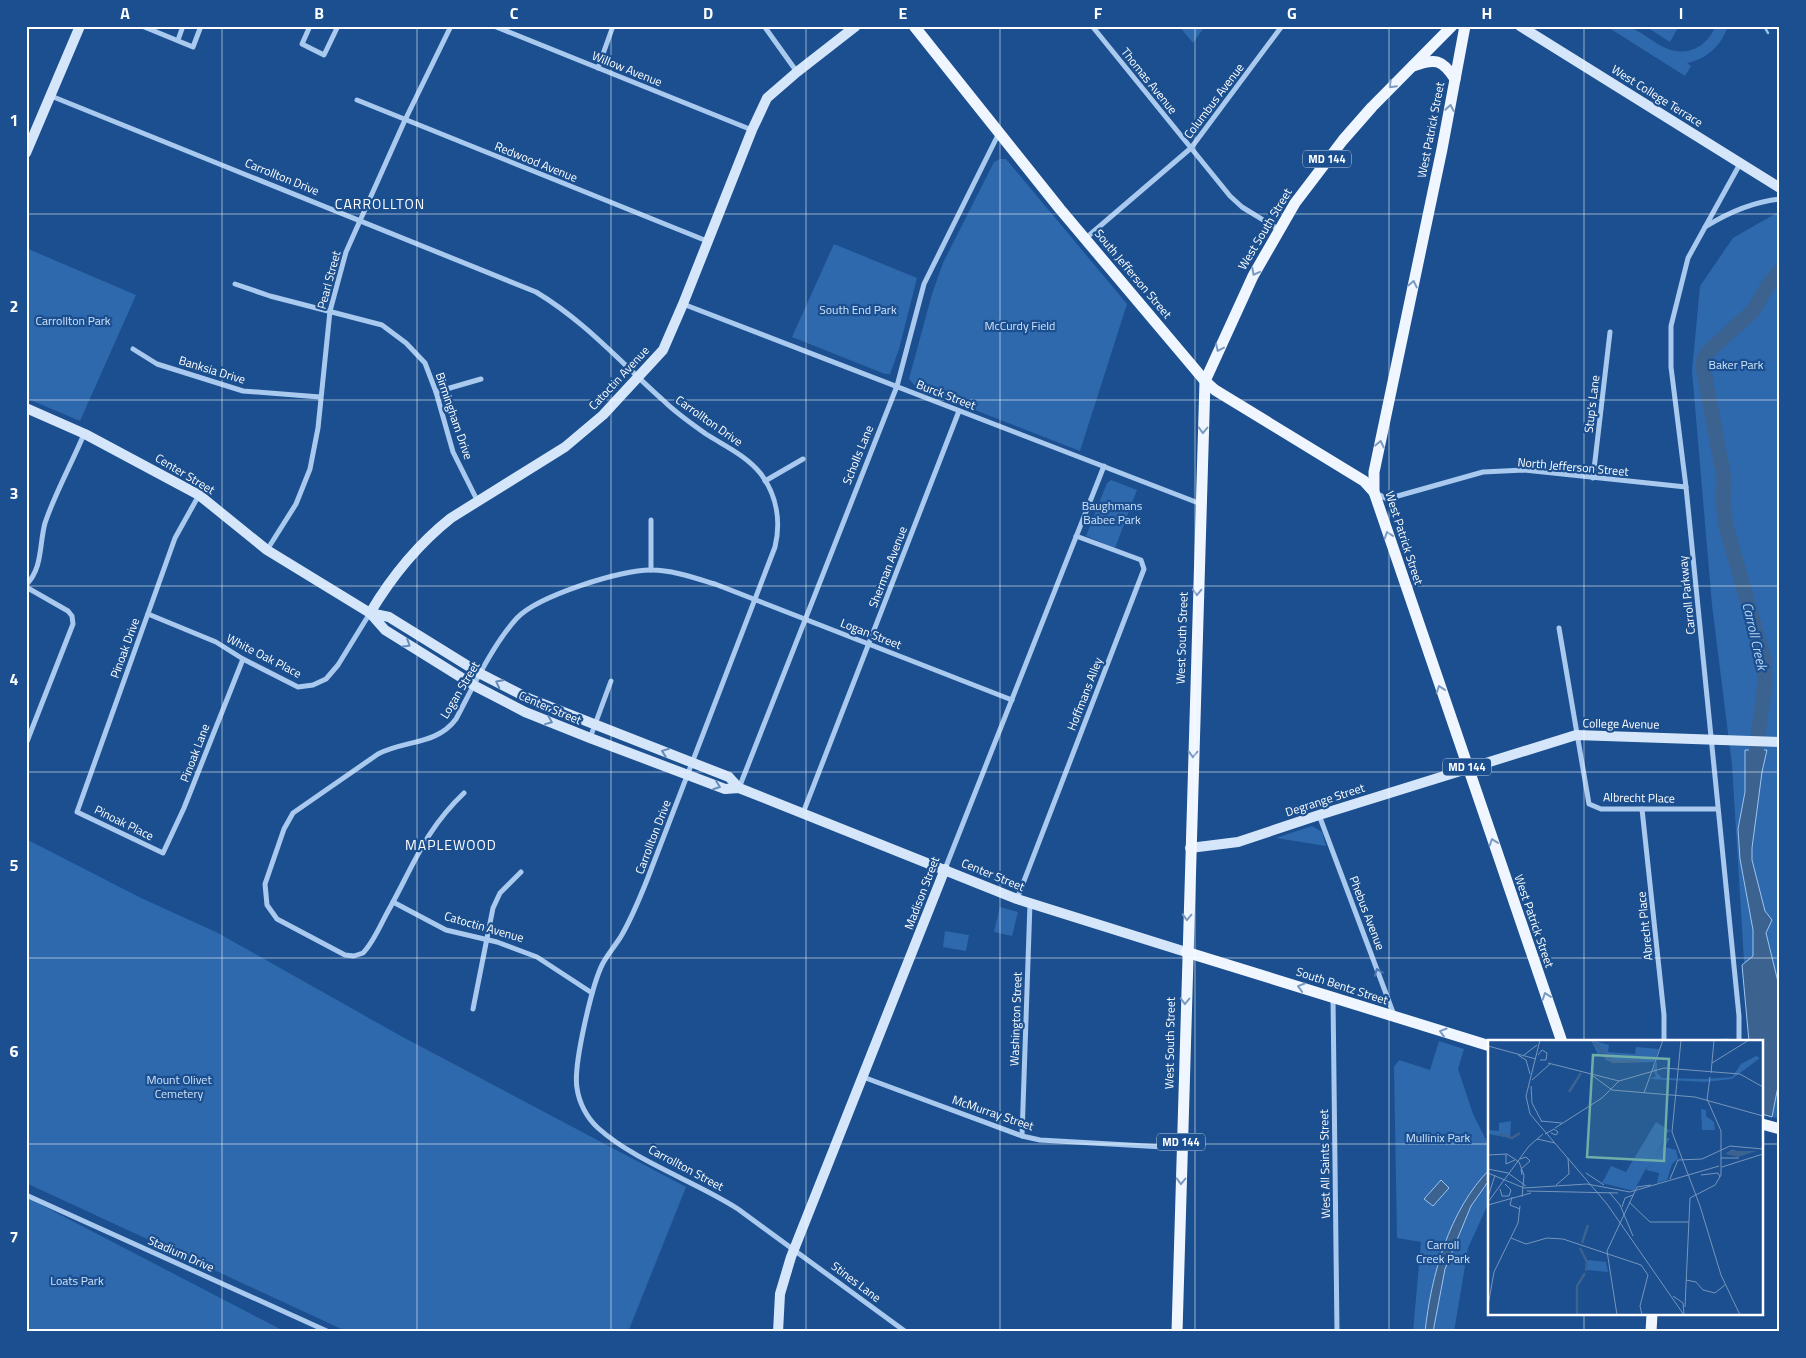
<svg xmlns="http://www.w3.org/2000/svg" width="1806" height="1358" viewBox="0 0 1806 1358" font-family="'Titillium Web',sans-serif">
<rect width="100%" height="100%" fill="#1b4f8f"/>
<g fill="#2e69ad">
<polygon points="1179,26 1205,26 1193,43"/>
<path d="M1606,26C1613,26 1623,24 1629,27C1652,36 1667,59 1694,49C1704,45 1712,36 1715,26H1728C1721,46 1707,59 1687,63L1691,66L1685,76Z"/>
<polygon points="1645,26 1679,26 1670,42"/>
<polygon points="1000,159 1006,159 1127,304 1080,451 916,387 909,379 932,294 943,263 994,162"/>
<polygon points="1780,211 1780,1119 1762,1114 1762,1042 1749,1042 1732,765 1712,605 1692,371 1700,286 1733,238"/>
<polygon points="834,244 917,278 899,349 890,374 885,374 792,337"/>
<polygon points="26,248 136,295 80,421 26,398"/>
<polygon points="1111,480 1137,490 1115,548 1086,536 1107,483"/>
<polygon points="1312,826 1322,832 1326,846 1276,838"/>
<polygon points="26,839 141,898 218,933 399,1035 686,1187 628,1332 348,1332 26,1183"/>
<polygon points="1000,907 1018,912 1012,936 994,932"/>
<polygon points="945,931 969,935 966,951 943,947"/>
<polygon points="1729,1038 1728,1042 1673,1042"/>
<polygon points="1439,1041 1464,1049 1458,1069 1473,1114 1490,1148 1490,1200 1468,1248 1454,1332 1413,1332 1421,1242 1397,1238 1394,1067 1399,1060 1430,1070"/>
<polygon points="26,1197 284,1331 285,1332 26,1332"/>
</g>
<g fill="#3c6290" stroke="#9cc4f0">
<polygon points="1745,750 1767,750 1762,772 1752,848 1752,860 1765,911 1772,920 1766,933 1780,990 1780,1076 1772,1117 1762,1114 1762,1042 1749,1042 1742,965 1753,956 1753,930 1740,859 1738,829 1745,792"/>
<path d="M1490,1169V1179L1471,1206L1445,1269L1433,1332H1425C1431,1276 1449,1210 1490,1169Z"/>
<polygon points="1441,1180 1449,1188 1433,1206 1424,1199"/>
</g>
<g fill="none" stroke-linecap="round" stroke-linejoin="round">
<polyline stroke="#9cc4f0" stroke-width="2.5" points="1764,26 1768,33"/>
<polyline stroke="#3c6290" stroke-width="15" points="1754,769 1765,682 1764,660 1726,526 1723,502 1724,478 1703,367 1704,359 1709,351 1753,311 1767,287 1780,271"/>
<g stroke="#a9c9ee" stroke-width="5">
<polyline points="142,26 193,47 201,26"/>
<polyline points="310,26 302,44 324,55 338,26"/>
<polyline points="494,26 752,130"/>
<polyline points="764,26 797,72"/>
<polyline points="1092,26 1230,196 1242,207 1278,229"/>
<polyline points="178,40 183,26"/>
<polyline points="598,68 613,26"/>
<path d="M51,96L536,292C586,322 621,363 664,401C676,413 692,424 706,434C725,446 747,456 761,474C777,496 781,522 775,547L647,880C639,900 631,920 620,938C614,947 608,954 603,963C592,984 573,1066 577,1088C579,1103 587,1118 598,1128C636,1162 695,1181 738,1209L906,1332"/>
<polyline points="357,100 707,241"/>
<path d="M1705,227C1729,212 1752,202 1780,199"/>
<polyline points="1086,238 1191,148 1282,26"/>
<polyline points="235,284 270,296 382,325 406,343 425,363 436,392 453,452 478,502"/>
<polyline points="683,304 1201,504"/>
<polyline points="133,349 157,364 243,391 320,397"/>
<polyline points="436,392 481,379"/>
<polyline points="1593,478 1610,332"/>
<polyline points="765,481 803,459"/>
<polyline points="1376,493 1387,499 1483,472 1524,470 1686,487"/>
<polyline points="199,495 175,538 77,812 163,853 184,808 243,659"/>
<polyline points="651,520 651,570"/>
<polyline points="267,550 296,504 310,469 318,428 330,311 346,252 405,120 451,26"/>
<path d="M26,585C43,568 39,545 45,523C55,493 72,463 84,434"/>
<polyline points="26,587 68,611 72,616 73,624 26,744"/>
<polyline points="148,614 216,642 243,659 298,687 313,685 326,679 338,665 370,613"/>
<polyline points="1559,628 1589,804 1601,809 1717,809"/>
<polyline points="590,738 611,681"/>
<polyline points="739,788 897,386 924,284 999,133"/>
<path d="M464,793C424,831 413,867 387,913C380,926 373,943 363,953L354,956L345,955L277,919L267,905L265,884L284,829L293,813L378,754C405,740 437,745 456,719C473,687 493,644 517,618C538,596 622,569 652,570C672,570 695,578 715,584L1012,700"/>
<polyline points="1642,809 1664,1015 1664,1042"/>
<polyline points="803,813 959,411"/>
<polyline points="1319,815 1394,1015"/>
<polyline points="945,869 1104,466"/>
<polyline points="1017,899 1144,569 1141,560 1076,536"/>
<polyline points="393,902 446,930 497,942 537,957 592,993"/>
<polyline points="1333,997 1337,1332"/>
<polyline points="473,1009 493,908 500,893 521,872"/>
<polyline points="1739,1042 1739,1016 1686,487 1671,367 1671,326 1688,258 1741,162"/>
<polyline points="863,1077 1022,1136 1040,1140 1181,1148"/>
<polyline points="1022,1136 1030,903"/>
<polyline points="26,1195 329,1332"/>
</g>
<g stroke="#d6e6fa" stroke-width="10">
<polyline points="1520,26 1780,188"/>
<polyline points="26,153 80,26"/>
<polyline points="26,408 85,434 199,495 267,550 370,613 385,630 475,686 525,712 590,738 725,789 739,788 1017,899 1186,952"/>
<path d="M370,613C392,576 417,545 451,518L565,447L603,415L663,350L683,304L752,130L767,98L797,72L856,26"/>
<polyline points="370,613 389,617 481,674 530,699 729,777 739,788"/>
<polyline points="1190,848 1238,842 1319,815 1576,735 1780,742"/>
<polyline points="778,1332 780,1294 791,1257 945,869"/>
</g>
<g stroke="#f0f6ff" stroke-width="11">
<polyline points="914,26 1060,209 1205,381 1215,390 1364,481 1374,492"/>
<polyline points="1465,26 1442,149 1374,472 1374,492 1562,1042"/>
<path d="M1413,66C1435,58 1442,59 1455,79"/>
<polyline points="1186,952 1490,1046"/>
<polyline points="1762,1124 1780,1129"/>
<polyline points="1177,1332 1205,381 1253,276 1295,203 1343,140 1372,107 1452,26"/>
<polyline points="1651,1332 1652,1314"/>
</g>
</g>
<defs><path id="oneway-chevron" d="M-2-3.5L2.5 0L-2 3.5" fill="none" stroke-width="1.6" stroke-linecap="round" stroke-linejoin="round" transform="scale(1.25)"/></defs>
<g stroke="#7b9ac1">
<use href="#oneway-chevron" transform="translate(1392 85) rotate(134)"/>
<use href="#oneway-chevron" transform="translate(1450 108) rotate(-80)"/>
<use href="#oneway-chevron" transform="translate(1255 272) rotate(118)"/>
<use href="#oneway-chevron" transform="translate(1413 284) rotate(-78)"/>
<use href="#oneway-chevron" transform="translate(1219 348) rotate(115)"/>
<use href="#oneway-chevron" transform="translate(1203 430) rotate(92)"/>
<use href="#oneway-chevron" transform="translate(1380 444) rotate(-78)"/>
<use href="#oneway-chevron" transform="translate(1388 535) rotate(-109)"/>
<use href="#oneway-chevron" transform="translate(1197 592) rotate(92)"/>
<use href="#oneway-chevron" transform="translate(1440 689) rotate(-109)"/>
<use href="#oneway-chevron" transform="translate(1193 754) rotate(92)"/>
<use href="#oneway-chevron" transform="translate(1493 842) rotate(-109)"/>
<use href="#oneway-chevron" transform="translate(1187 917) rotate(92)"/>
<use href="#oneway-chevron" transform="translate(1301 987) rotate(-163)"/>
<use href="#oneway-chevron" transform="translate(1546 996) rotate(-109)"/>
<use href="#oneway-chevron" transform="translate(1185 1001) rotate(91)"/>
<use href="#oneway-chevron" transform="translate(1443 1032) rotate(-163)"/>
<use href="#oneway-chevron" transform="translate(1181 1181) rotate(91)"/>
</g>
<g stroke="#668bba">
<use href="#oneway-chevron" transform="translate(407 644) rotate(32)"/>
<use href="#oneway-chevron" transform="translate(499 683) rotate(-153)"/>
<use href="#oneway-chevron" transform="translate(549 721) rotate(22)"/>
<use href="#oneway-chevron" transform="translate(665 752) rotate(-159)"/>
<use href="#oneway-chevron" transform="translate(717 786) rotate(20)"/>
</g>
<use stroke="#4674ac" href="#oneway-chevron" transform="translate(1378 972) rotate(-111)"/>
<path fill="none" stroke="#fff" stroke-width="1" stroke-opacity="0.55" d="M222,26V1332M417,26V1332M611,26V1332M806,26V1332M1000,26V1332M1195,26V1332M1389,26V1332M1584,26V1042M26,214H1780M26,400H1780M26,586H1780M26,772H1780M26,958H1780M26,1144H1490M1762,1144H1780M1584,1314V1332"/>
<g text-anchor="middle" stroke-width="4.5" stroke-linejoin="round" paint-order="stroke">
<g fill="#1b4f8f" stroke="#bbcadd" stroke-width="1">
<rect x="1303" y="150.5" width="48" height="17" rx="4"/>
<rect x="1443" y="758.5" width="48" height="17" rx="4"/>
<rect x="1157" y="1133.5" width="48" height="17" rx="4"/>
</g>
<g font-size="11" font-weight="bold" fill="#fff">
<text x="1327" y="163">MD 144</text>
<text x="1467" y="771">MD 144</text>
<text x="1181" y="1146">MD 144</text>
</g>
<g font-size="12" fill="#fff" stroke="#1b4f8f">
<text transform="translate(627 69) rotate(22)" y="4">Willow Avenue</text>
<text transform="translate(1149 81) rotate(51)" y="4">Thomas Avenue</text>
<text transform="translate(1657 96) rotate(32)" y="4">West College Terrace</text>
<text transform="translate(1214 101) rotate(-53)" y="4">Columbus Avenue</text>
<text transform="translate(1431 130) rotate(-79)" y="4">West Patrick Street</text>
<text transform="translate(536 162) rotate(22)" y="4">Redwood Avenue</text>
<text transform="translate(282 177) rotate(22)" y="4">Carrollton Drive</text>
<text transform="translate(1265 229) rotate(-59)" y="4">West South Street</text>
<text transform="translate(1133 274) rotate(50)" y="4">South Jefferson Street</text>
<text transform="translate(329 280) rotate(-75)" y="4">Pearl Street</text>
<text transform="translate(212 370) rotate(17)" y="4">Banksia Drive</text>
<text transform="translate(619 378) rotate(-47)" y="4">Catoctin Avenue</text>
<text transform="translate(946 395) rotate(21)" y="4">Burck Street</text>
<text transform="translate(1592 404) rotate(-83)" y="4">Stup's Lane</text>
<text transform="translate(454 416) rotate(71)" y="4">Birmingham Drive</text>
<text transform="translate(709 421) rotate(35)" y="4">Carrollton Drive</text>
<text transform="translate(858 455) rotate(-68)" y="4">Scholls Lane</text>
<text transform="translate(1573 467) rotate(5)" y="4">North Jefferson Street</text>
<text transform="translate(185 474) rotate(31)" y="4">Center Street</text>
<text transform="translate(1404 538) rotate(72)" y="4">West Patrick Street</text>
<text transform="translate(888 567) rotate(-69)" y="4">Sherman Avenue</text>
<text transform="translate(1687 595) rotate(-96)" y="4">Carroll Parkway</text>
<text transform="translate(871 634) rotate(21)" y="4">Logan Street</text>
<text transform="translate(1182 638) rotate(-88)" y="4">West South Street</text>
<text transform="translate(125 648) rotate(-70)" y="4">Pinoak Drive</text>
<text transform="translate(264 656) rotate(27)" y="4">White Oak Place</text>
<text transform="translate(460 690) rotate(-59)" y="4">Logan Street</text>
<text transform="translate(1085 694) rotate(-69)" y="4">Hoffmans Alley</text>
<text transform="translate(550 708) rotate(23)" y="4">Center Street</text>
<text transform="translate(1621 724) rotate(1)" y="4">College Avenue</text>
<text transform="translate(195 753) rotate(-69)" y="4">Pinoak Lane</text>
<text transform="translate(1639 798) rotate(1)" y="4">Albrecht Place</text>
<text transform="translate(1325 800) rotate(-18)" y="4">Degrange Street</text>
<text transform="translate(124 823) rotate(26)" y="4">Pinoak Place</text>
<text transform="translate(653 837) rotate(-69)" y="4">Carrollton Drive</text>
<text transform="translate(993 875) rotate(22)" y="4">Center Street</text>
<text transform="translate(922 893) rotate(-69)" y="4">Madison Street</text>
<text transform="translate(1367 913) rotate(69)" y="4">Phebus Avenue</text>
<text transform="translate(1534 921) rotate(71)" y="4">West Patrick Street</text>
<text transform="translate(1645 926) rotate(-96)" y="4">Abrecht Place</text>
<text transform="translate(484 927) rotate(16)" y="4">Catoctin Avenue</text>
<text transform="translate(1342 986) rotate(18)" y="4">South Bentz Street</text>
<text transform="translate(1016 1019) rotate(-88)" y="4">Washington Street</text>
<text transform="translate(1170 1043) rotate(-89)" y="4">West South Street</text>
<text transform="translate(993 1113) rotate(19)" y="4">McMurray Street</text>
<text transform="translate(1325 1164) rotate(-91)" y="4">West All Saints Street</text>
<text transform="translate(686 1168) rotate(28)" y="4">Carrollton Street</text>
<text transform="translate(181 1254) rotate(24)" y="4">Stadium Drive</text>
<text transform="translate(856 1282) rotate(37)" y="4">Stines Lane</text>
</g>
<g font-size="12" fill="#cfe3fa" stroke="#1b4f8f">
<text x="858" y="314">South End Park</text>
<text x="73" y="325">Carrollton Park</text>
<text x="1020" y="330">McCurdy Field</text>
<text x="1736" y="369">Baker Park</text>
<text x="1112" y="510">Baughmans<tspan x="1112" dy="14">Babee Park</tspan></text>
<text x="179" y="1084">Mount Olivet<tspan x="179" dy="14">Cemetery</tspan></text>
<text x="1438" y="1142">Mullinix Park</text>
<text x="1443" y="1249">Carroll<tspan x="1443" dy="14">Creek Park</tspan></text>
<text x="77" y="1285">Loats Park</text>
</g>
<g font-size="14" letter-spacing="1" fill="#fff" stroke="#1b4f8f">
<text x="380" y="209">CARROLLTON</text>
<text x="451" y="850">MAPLEWOOD</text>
</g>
<g font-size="14" font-style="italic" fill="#b5d3f5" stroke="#1b4f8f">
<text transform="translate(1755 636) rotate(77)" y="5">Carroll Creek</text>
</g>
</g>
<g transform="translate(1488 1040)">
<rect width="275" height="275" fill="#1b4f8f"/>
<path d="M103,0L121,5L120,12L147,14L148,7L171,9L166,22L125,23L118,20L113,13L110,15ZM268,16L272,18L244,39L217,42L162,39L168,36L165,30L169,21V33L174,38L217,39L244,37L253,24ZM213,69L218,70V76L226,82L227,90H214ZM23,81L22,98L0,94V90L11,91V83ZM168,82L183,91L180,92L167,118L178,98H182L177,107L188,110L190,119L184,124L179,140L169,143L171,133L158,130L163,124L157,130L146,151L114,143L123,126L138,132ZM100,220L118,222L120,232L99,230Z" fill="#2e69ad"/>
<path d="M244,109L249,111H269L250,117L237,114Z" fill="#3c6290"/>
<path fill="none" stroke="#3c6290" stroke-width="2.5" d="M104,0L125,22L151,21M81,52L93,33M11,94L24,98L32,93M94,203L100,185M92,208L99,222L98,231M89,275V246L97,233"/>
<path fill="none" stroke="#7695bc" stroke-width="1" d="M52,0L38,56L42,74L119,164L196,275M193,0L184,92L212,166L233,235L252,275M0,6L48,19M30,15L38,20L42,34M36,15L49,5M50,15L54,10L59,13L58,20H52M60,23L131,41L176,28L252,34L275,47M224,23L261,0M223,33L226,0M105,36L124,50L207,57L275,76M44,40L62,24M43,46L44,63L54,82M156,53L175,0M219,60L222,37M53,81L74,83M67,88L114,58L131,41M57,94L66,89L70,92L68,95L63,93M49,99L67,103M18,114V124L27,120M0,115L19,114L31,122L36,135L34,157M233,118H251M32,119L38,117L42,121L33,129L34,135M234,127L275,114M0,129L20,133L38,146M0,133L36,148L99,144L142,152L231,126M98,133L116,145M213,135L230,133L232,137M182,139L190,120L214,119L242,106L275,109M68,145L81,134L80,118M12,149L14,156H21L23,150L17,144M39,151L130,153M121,152L132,165L145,196M0,157L7,135M24,157L22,165L32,169M0,162L41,106L55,94M141,162L162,182H201M0,165L43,153M134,167L137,158L145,155M23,198L38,204L59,198L75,199L153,225L160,235L152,266L154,275M198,240L208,242L215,250L227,253L238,244M185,256L195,263L196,274M0,266L6,232L30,183L32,166M197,267L202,158L227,145L233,135V91L219,59M129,275L119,211L149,147L163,145"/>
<path fill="#6fada8" fill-opacity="0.15" stroke="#6fada8" stroke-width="2.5" d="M105,15L181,19L176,121L99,117Z"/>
<rect width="275" height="275" fill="none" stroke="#fff" stroke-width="2.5"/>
</g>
<rect width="1806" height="1358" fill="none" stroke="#1b4f8f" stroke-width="55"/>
<rect x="28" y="28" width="1750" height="1302" fill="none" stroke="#fff" stroke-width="2"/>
<g font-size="16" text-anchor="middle" font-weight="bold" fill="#fff">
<text x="125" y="19">A</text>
<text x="319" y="19">B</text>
<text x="514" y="19">C</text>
<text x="708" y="19">D</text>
<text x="903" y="19">E</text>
<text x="1098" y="19">F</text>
<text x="1292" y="19">G</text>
<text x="1487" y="19">H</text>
<text x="1681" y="19">I</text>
<text x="14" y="126">1</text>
<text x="14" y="312">2</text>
<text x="14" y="499">3</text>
<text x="14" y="685">4</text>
<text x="14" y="871">5</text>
<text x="14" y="1057">6</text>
<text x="14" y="1243">7</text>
</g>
</svg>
